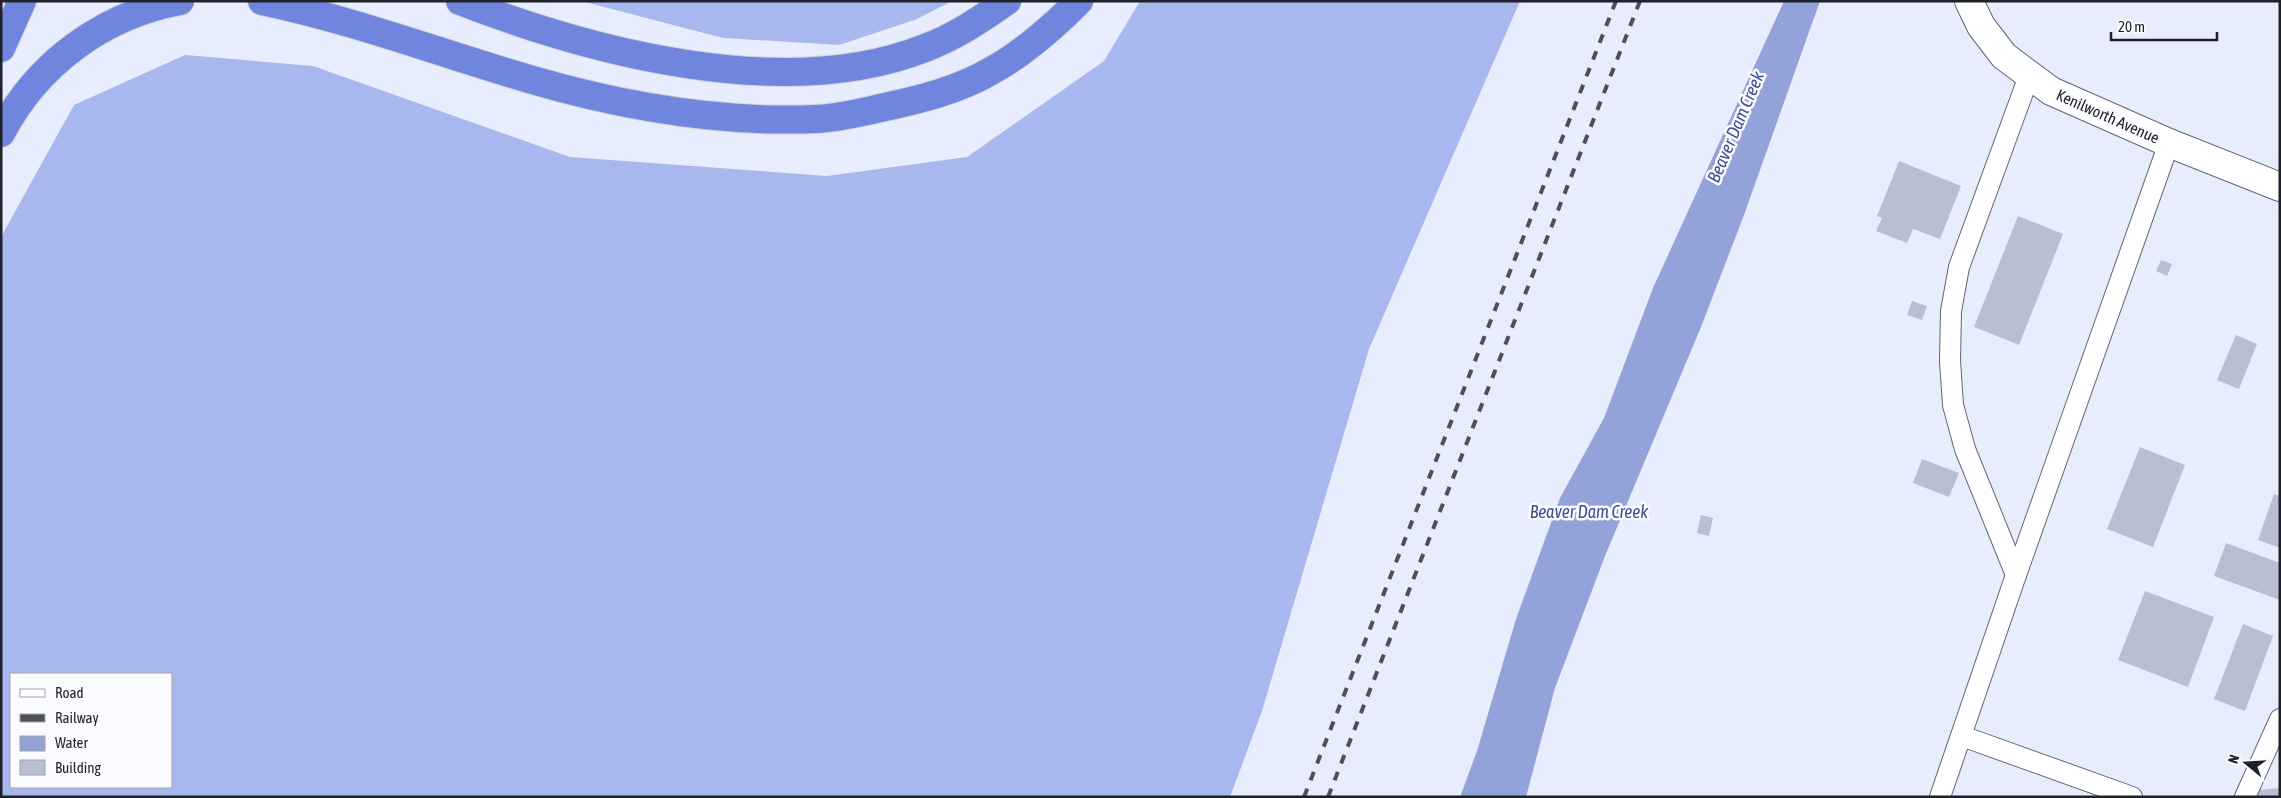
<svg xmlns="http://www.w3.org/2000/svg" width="2281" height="798" viewBox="0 0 2281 798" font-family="'Asap Condensed',sans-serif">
<rect width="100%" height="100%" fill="#e8edfd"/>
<g fill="#a8b8ef" fill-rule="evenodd">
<polygon points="581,1 952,1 917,19 839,45 723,38"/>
<path d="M1140,1H1520L1369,349L1262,711L1230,797H1V237L74,105L185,55L313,66L570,157L827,176L967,157L1104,61ZM11,674H171V787H11Z"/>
</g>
<polygon fill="#93a2d8" points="1784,1 1820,1 1744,215 1701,327 1605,556 1555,688 1526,797 1460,797 1477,751 1516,619 1560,498 1604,418 1653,288"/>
<g fill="#b9bfd2">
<polygon points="1899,161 1961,186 1940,239 1913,229 1907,243 1876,231 1882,218 1877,216"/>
<polygon points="2018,216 2063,234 2019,345 1974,327"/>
<polygon points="2161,260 2172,264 2167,276 2156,271"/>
<polygon points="1912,301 1927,306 1922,320 1907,315"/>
<polygon points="2236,335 2257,344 2239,389 2217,380"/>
<polygon points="2140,447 2185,465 2153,547 2107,529"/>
<polygon points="1922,459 1959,473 1949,497 1913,483"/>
<polygon points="2274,494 2280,496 2280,548 2258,540"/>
<polygon points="1701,515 1713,518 1709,536 1697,533"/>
<polygon points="2226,543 2280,563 2280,600 2214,576"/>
<polygon points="2145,591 2214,617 2188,687 2118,660"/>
<polygon points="2243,624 2273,636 2245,711 2214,699"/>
<polygon points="2280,788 2280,797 2258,797 2257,790"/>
</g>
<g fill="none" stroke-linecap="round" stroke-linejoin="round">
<defs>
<g id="lane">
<polyline points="2016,575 1965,449 1953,405 1950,361 1951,311 1959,267 2029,76"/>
<polyline points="1962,736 2132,797"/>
<polyline points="1940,797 2016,575 2169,143"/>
<polyline points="2245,797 2280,719"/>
</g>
<polyline id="street" points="1969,1 1981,26 2004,56 2051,91 2169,143 2280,187"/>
<g id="highway">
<path d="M262,1C353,20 440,53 529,79C621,106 720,123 816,119C839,118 862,112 885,107C922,99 958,90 991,71C1024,53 1053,27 1079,1"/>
<path d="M460,1C594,53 786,103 925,48C955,37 981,19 1007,1"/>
<polyline points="1,48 22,1"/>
<path d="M1,133C37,64 103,15 180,1"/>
</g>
</defs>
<use href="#lane" stroke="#606676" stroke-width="22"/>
<use href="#street" stroke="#606676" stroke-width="30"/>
<use href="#highway" stroke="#d2d3d4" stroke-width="30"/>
<use href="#lane" stroke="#fff" stroke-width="20"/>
<use href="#street" stroke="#fff" stroke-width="28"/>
<use href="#highway" stroke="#7086de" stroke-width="28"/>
<g stroke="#4d5059" stroke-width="4" stroke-dasharray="9 9" stroke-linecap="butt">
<polyline points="1304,797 1616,1"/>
<polyline points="1328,797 1640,1"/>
</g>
</g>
<g text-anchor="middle" stroke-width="5" stroke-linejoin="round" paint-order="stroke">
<g font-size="16" fill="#1f2128" stroke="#f9fbff">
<text transform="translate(2108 116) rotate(24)" y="6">Kenilworth Avenue</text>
</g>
<g font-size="18" font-style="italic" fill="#3f4e90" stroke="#f9fbff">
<text transform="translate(1736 127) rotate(-67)" y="6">Beaver Dam Creek</text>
<text x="1589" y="518">Beaver Dam Creek</text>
</g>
</g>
<rect width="2281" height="798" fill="none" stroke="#1f2128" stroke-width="5"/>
<rect x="10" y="673" width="162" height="115" fill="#f9fbff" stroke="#a2a4a9"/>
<rect x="20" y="689" width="25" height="8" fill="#ffffff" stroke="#a2a4a9"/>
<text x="55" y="698" font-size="15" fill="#1f2128">Road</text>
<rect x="20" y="714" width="25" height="8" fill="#4d5059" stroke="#a2a4a9"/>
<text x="55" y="723" font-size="15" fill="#1f2128">Railway</text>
<rect x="20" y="736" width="25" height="15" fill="#93a2d8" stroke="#a2a4a9"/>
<text x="55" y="748" font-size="15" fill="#1f2128">Water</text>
<rect x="20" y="760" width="25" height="15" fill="#b9bfd2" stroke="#a2a4a9"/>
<text x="55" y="773" font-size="15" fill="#1f2128">Building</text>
<g transform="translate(2246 763) rotate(288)" stroke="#f9fbff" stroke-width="4" paint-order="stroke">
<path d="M0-4L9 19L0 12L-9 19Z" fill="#1f2128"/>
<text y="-8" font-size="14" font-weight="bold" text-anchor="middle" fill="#1f2128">N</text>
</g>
<path d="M2111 32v8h106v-8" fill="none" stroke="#1f2128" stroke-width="2.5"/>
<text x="2118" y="32" font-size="15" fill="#1f2128" stroke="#f9fbff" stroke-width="4" paint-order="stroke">20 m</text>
</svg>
